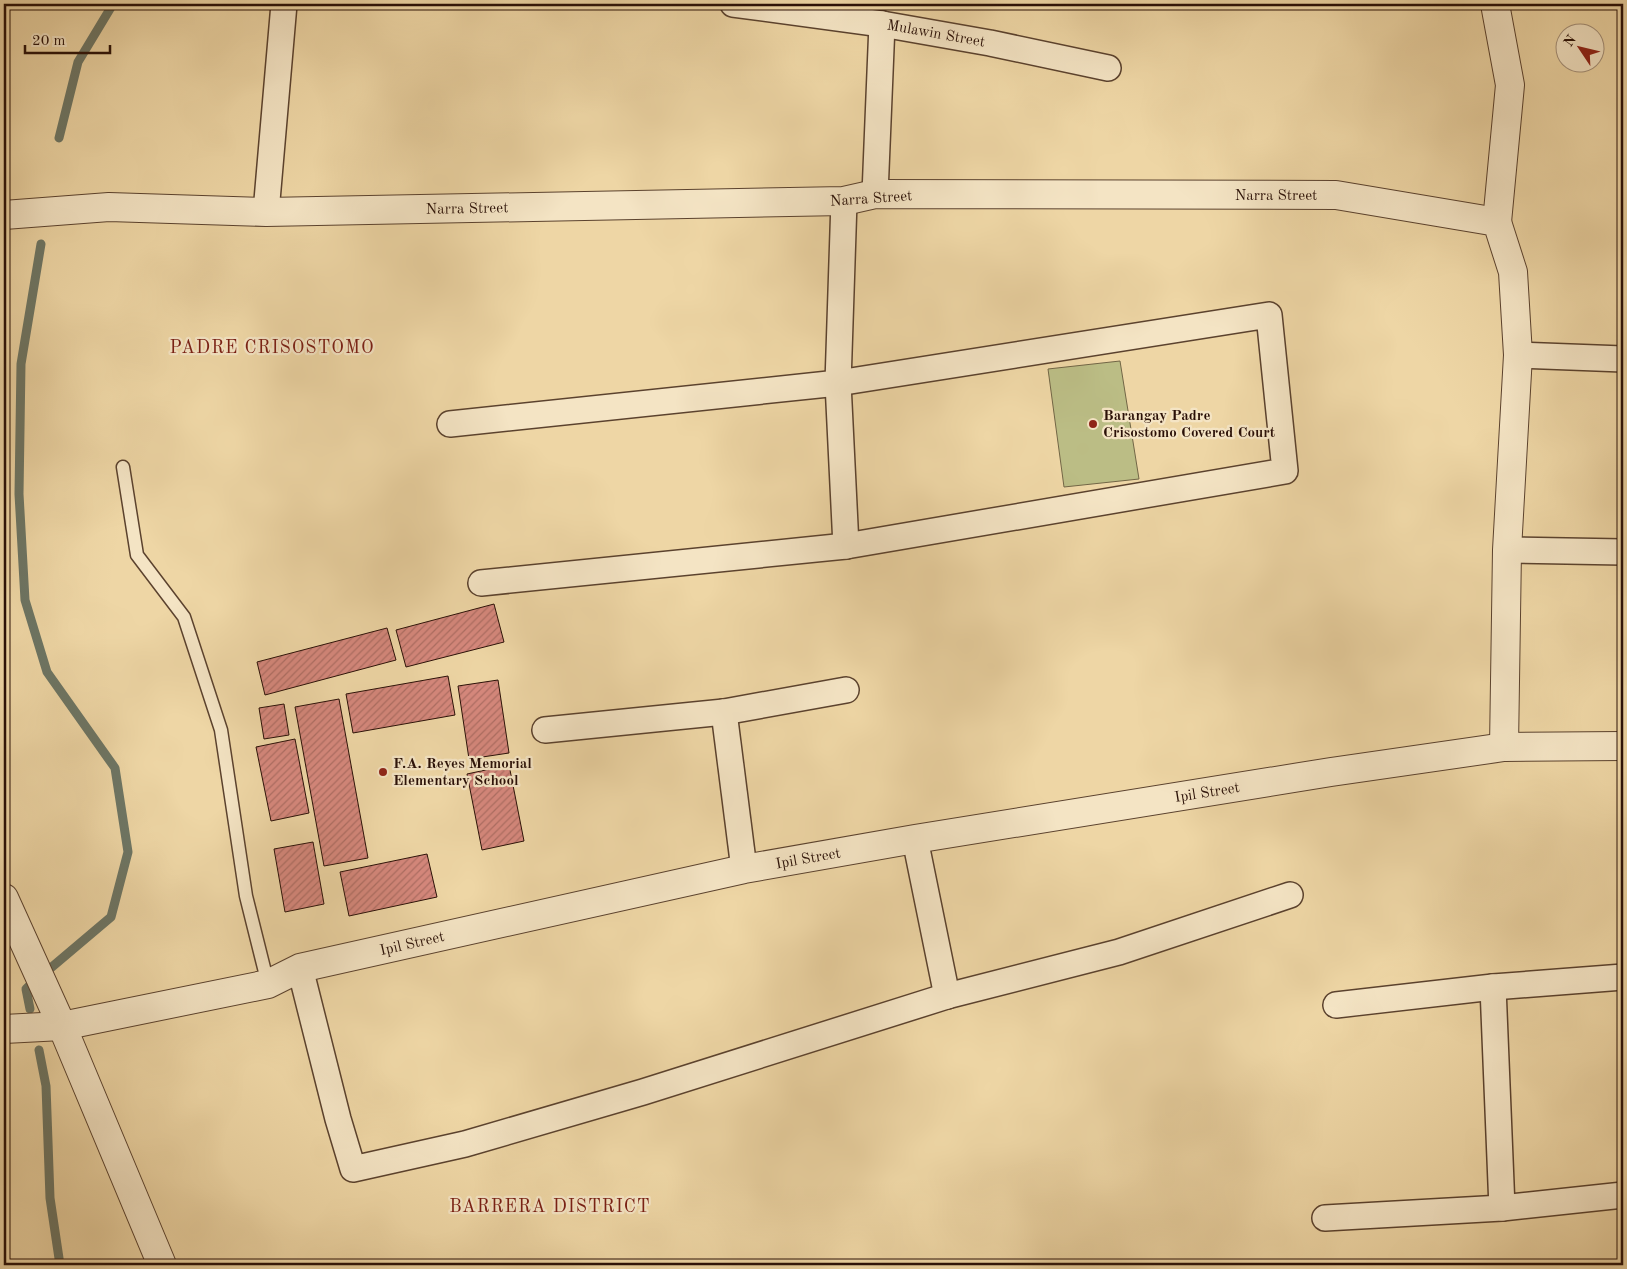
<svg xmlns="http://www.w3.org/2000/svg" width="1627" height="1269" viewBox="0 0 1627 1269" font-family="'Old Standard TT',serif">
<defs>
<pattern id="building-hatch" width="6" height="6" patternUnits="userSpaceOnUse" patternTransform="scale(1.25)"><rect width="6" height="6" fill="#d6887d"/><path d="M-1 1l2-2M0 6l6-6M5 7l2-2" fill="none" stroke="#ae6e64"/></pattern>
</defs>
<rect width="100%" height="100%" fill="#eed6a5"/>
<filter id="stains"><feTurbulence type="fractalNoise" baseFrequency=".004" numOctaves="4"/><feColorMatrix values="0 0 0 0 .2 0 0 0 0 .09 0 0 0 0 .02 0 0 0 .5 -.17"/></filter>
<radialGradient id="worn" r=".72"><stop offset=".6" stop-color="#630" stop-opacity="0"/><stop offset="1" stop-color="#630" stop-opacity=".3"/></radialGradient>
<polygon fill="#bbbd85" stroke="#726646" points="1120,361 1139,479 1064,487 1048,369"/>
<g fill="none" stroke-linecap="round" stroke-linejoin="round">
<g stroke="#6d7665" stroke-width="9">
<polyline points="59,138 78,62 113,4"/>
<polyline points="41,244 21,364 19,494 25,600 47,672 115,768 128,852 111,917 46,972"/>
<polyline points="30,1009 26,989 30,985"/>
<polyline points="39,1050 46,1086 50,1198 60,1265"/>
</g>
</g>
<g fill="url(#building-hatch)" stroke="#2a1007">
<polygon points="494,604 504,642 406,667 396,630"/>
<polygon points="387,628 396,660 265,695 257,662"/>
<polygon points="448,676 455,715 353,733 346,694"/>
<polygon points="498,680 509,753 469,759 458,686"/>
<polygon points="339,699 368,858 324,866 295,707"/>
<polygon points="284,704 289,735 264,739 259,708"/>
<polygon points="295,739 309,813 271,821 256,747"/>
<polygon points="509,765 524,841 482,850 467,774"/>
<polygon points="313,842 324,904 285,912 274,849"/>
<polygon points="427,854 437,897 349,916 340,872"/>
</g>
<g fill="none" stroke-linecap="round" stroke-linejoin="round">
<defs>
<polyline id="service" points="123,467 137,555 184,617 221,730 246,896 268,984"/>
<g id="minor">
<polyline points="733,4 882,24 990,43 1108,68"/>
<polyline points="875,194 882,24"/>
<polyline points="844,201 838,383 846,546"/>
<polyline points="266,212 284,4"/>
<polyline points="1518,355 1623,359"/>
<polyline points="450,424 838,383 1269,315 1285,471 846,546 481,583"/>
<polyline points="1507,550 1623,552"/>
<polyline points="724,712 744,869"/>
<polyline points="545,730 724,712 846,690"/>
<polyline points="915,839 947,996"/>
<polyline points="300,968 338,1119 353,1169 465,1144 643,1092 947,996 1119,952 1290,895"/>
<polyline points="1493,987 1502,1208"/>
<polyline points="1336,1005 1493,987 1623,977"/>
<polyline points="1325,1218 1502,1208 1623,1195"/>
</g>
<g id="tertiary">
<polyline points="1495,4 1510,85 1497,222"/>
<polyline points="4,215 109,207 266,212 844,201 875,194 1336,195 1497,222 1513,272 1518,355 1507,550 1504,747"/>
<polyline points="4,898 62,1026 162,1265"/>
<polyline points="4,1029 62,1026 268,984 300,968 744,869 915,839 1331,772 1504,747 1623,746"/>
</g>
</defs>
<use href="#service" stroke="#5b422e" stroke-width="15"/>
<use href="#minor" stroke="#5b422e" stroke-width="28"/>
<use href="#tertiary" stroke="#5b422e" stroke-width="30"/>
<use href="#service" stroke="#f4e4c4" stroke-width="12"/>
<use href="#minor" stroke="#f4e4c4" stroke-width="25"/>
<use href="#tertiary" stroke="#f4e4c4" stroke-width="28"/>
</g>
<g fill="#8f2418" stroke="#f4e4c4" stroke-width="2">
<circle cx="1093" cy="424" r="5"/>
<circle cx="383" cy="772" r="5"/>
</g>
<g text-anchor="middle" stroke-width="4.5" stroke-linejoin="round" paint-order="stroke">
<g font-size="15" fill="#2a1007" stroke="#f4e4c4">
<text transform="translate(936 33) rotate(10)" y="5">Mulawin Street</text>
<text x="1276" y="200">Narra Street</text>
<text transform="translate(871 198) rotate(-4)" y="5">Narra Street</text>
<text transform="translate(467 208) rotate(-1)" y="5">Narra Street</text>
<text transform="translate(1207 792) rotate(-9)" y="5">Ipil Street</text>
<text transform="translate(808 858) rotate(-10)" y="5">Ipil Street</text>
<text transform="translate(412 943) rotate(-13)" y="5">Ipil Street</text>
</g>
<g font-size="15" font-weight="bold" fill="#2a1007" stroke="#f4e4c4" text-anchor="start">
<text x="1103" y="420">Barangay Padre<tspan x="1103" dy="17">Crisostomo Covered Court</tspan></text>
<text x="393" y="768">F.A. Reyes Memorial<tspan x="393" dy="17">Elementary School</tspan></text>
</g>
<g font-size="18" letter-spacing="1" fill="#7a1f14" stroke="#f4e4c4">
<text x="272" y="353">PADRE CRISOSTOMO</text>
<text x="550" y="1212">BARRERA DISTRICT</text>
</g>
</g>
<rect width="1627" height="1269" fill="none" stroke="#eed6a5" stroke-width="20"/>
<rect x="5" y="5" width="1617" height="1259" fill="none" stroke="#2a1007" stroke-width="2.5"/>
<rect x="10" y="10" width="1607" height="1249" fill="none" stroke="#2a1007"/>
<g transform="translate(1580 48) rotate(305)"><circle r="24" fill="#f4e4c4" stroke="#a38f78"/>
<path d="M0-4L9 19L0 12L-9 19Z" fill="#8f2418"/>
<text y="-8" font-size="14" font-weight="bold" text-anchor="middle" fill="#2a1007">N</text>
</g>
<path d="M25 45v8h85v-8" fill="none" stroke="#2a1007" stroke-width="2.5"/>
<text x="32" y="45" font-size="15" fill="#2a1007" stroke="#f4e4c4" stroke-width="4" paint-order="stroke">20 m</text>
<rect width="100%" height="100%" filter="url(#stains)"/>
<rect width="100%" height="100%" fill="url(#worn)"/>
</svg>
